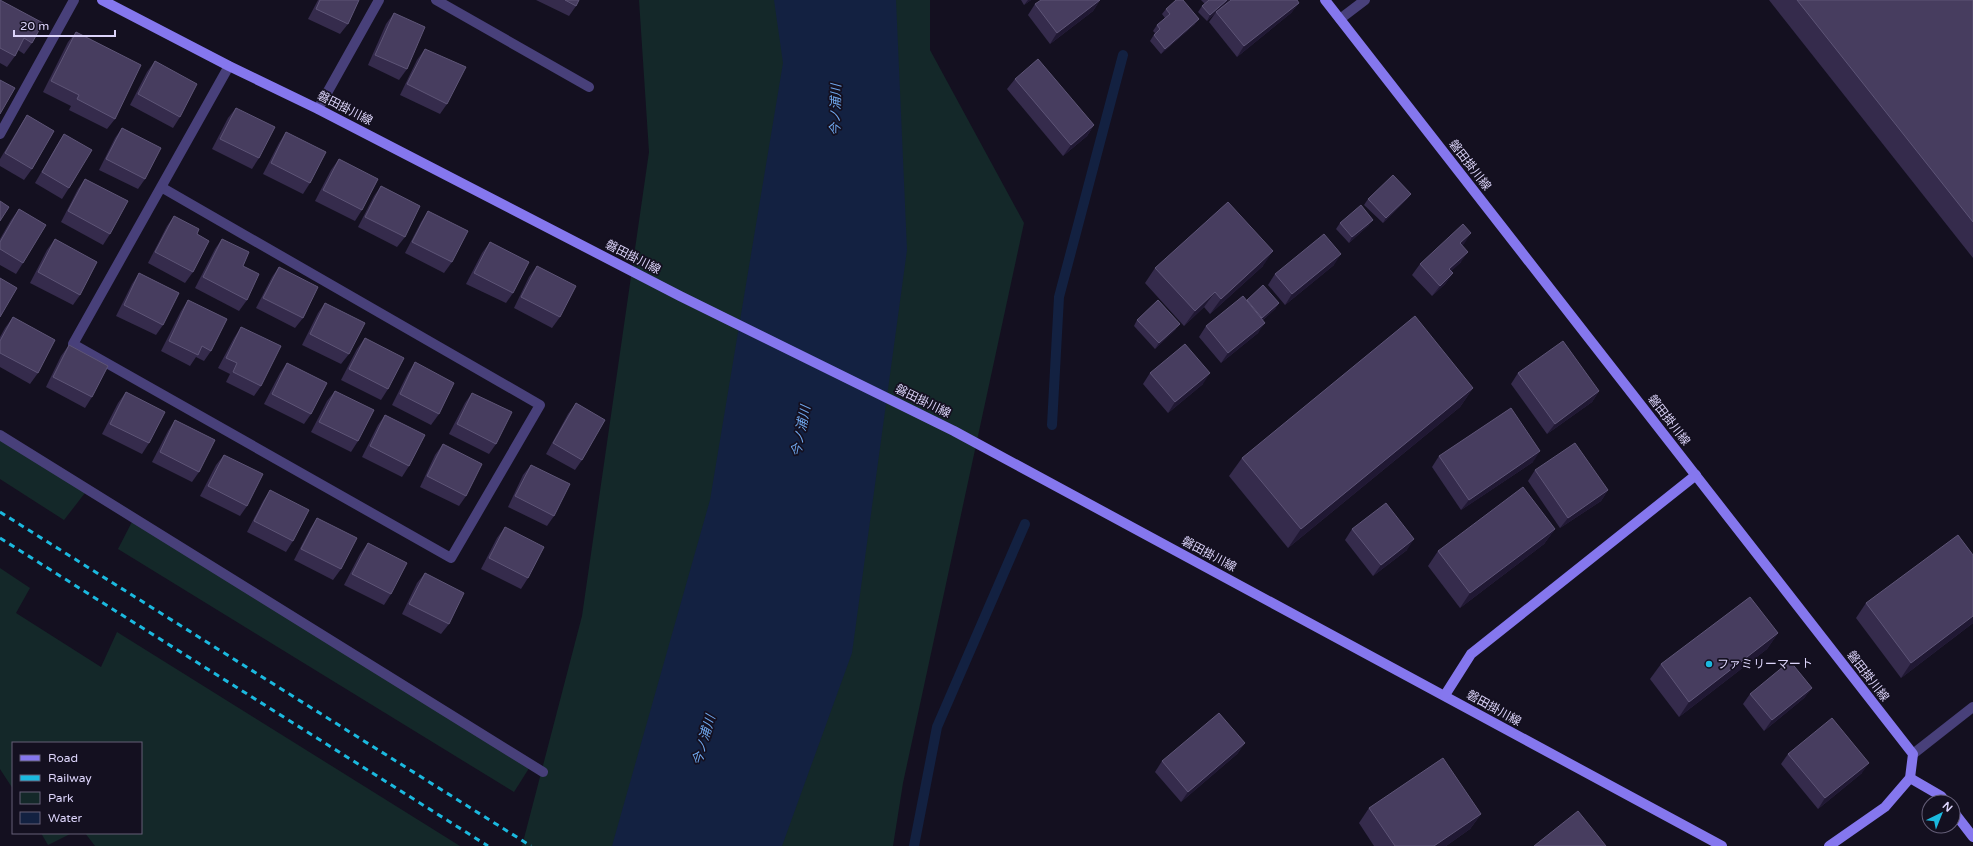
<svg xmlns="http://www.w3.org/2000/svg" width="1973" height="846" viewBox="0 0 1973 846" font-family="'Varela Round','Noto Sans JP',sans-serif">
<rect width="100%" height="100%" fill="#141020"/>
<g fill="#142829">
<polygon points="639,0 930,0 930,50 1024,223 903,783 893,846 522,846 582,616 649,152"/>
<polygon points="0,437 88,489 64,520 0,479"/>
<polygon points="134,518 531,765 514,792 118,549"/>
<polygon points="0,568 30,588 16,613 101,667 117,632 460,846 95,846 85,833 141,833 141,743 13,743 13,789 0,769"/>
<polygon points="41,833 72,833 48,845"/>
</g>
<polygon fill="#132141" points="774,0 896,0 907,250 852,653 782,846 612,846 710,500 783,63"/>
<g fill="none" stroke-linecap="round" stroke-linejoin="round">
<g stroke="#132141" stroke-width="10">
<polyline points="1052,425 1059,297 1123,55"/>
<polyline points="914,846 937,727 1025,524"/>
</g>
<g stroke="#48407a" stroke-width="10">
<polyline points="436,0 589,87"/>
<polyline points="1340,19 1365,0"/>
<polyline points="318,109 379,0"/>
<polyline points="0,134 74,0"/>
<polyline points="161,187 540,405 451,558 73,344 229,66"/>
<polyline points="0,435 543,772"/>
<polyline points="1913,754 1973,707"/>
</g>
<g stroke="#8577ee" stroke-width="10">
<polyline points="102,0 229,66 318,109 680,296 954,431 1722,846"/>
<polyline points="1325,0 1913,754 1910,778 1885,807 1829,846"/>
<polyline points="1445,695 1471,654 1696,475"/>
<polyline points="1910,778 1941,796 1946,802"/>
<polyline points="1953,811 1973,837"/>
</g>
<g stroke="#1bb9df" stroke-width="3" stroke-dasharray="6 5" stroke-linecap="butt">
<polyline points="0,512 531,846"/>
<polyline points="0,538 488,846"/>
</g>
</g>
<g fill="#352b4c">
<polygon points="0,0 32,43 24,54 18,50 15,56 7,67 0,63"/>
<polygon points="318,0 359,0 348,24 340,34 308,19"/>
<polygon points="536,0 579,0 576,6 569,16"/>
<polygon points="1021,0 1031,0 1024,5"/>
<polygon points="1100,0 1093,11 1050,44 1028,15 1035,4"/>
<polygon points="1201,0 1229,0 1207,21 1198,12 1202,6 1205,4"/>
<polygon points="1769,0 1973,0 1973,258"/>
<polygon points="1299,3 1291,13 1237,57 1209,22 1216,12"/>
<polygon points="1166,9 1195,24 1161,54 1150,41 1155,33 1153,31 1157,25 1165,18 1162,14"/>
<polygon points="394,13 407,69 399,80 368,65 386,24"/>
<polygon points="76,32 115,119 107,129 69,110 71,106 43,92 68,42"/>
<polygon points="425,49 447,104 440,114 400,95 417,60"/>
<polygon points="155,61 180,117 173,128 130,105 147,72"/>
<polygon points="1015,79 1094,125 1087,136 1063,156 1007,89"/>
<polygon points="236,108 259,158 252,169 212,149 228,118"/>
<polygon points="27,115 32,169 24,180 0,166 0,159 20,126"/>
<polygon points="122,128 145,179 138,189 99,170 115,138"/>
<polygon points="286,132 310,183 303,194 263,174 279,143"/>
<polygon points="64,134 69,188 62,199 35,183 57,145"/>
<polygon points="339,159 362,210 355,221 315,201 331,170"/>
<polygon points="85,179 110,234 103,245 61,222 78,189"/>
<polygon points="381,186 405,237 397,247 358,227 374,196"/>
<polygon points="1411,194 1407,199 1383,223 1364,205 1368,199"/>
<polygon points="19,209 23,263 16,274 0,265 0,239 11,220"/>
<polygon points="428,211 452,262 444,273 405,253 421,222"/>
<polygon points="174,216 197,234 193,272 185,283 148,263 167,226"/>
<polygon points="1340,223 1369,225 1349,243 1336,229"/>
<polygon points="55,239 80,295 73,305 30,283 47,250"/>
<polygon points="222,239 243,266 247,300 239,311 195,288 215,249"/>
<polygon points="490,242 513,293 506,303 466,284 482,253"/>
<polygon points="1464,244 1462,245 1461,262 1451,271 1453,273 1445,284 1432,296 1412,275 1420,264"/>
<polygon points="1334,265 1285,305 1268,285 1275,274"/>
<polygon points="537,266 560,317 552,328 514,308 529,277"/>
<polygon points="1263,266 1210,314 1204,307 1184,326 1145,283 1155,268"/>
<polygon points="279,267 303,318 295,328 256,308 272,277"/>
<polygon points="139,273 163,325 156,335 116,316 132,284"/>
<polygon points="188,300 211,351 204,361 196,357 190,366 161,351 181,311"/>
<polygon points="1247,300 1279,303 1275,309 1263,320 1258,333 1221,363 1199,337 1206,326"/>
<polygon points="325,303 349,354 341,364 302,345 318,313"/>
<polygon points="13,317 38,373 30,384 0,367 0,337 5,328"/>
<polygon points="1137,320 1176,329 1155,349 1134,326"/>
<polygon points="241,327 261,386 254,396 226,382 230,374 218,368 234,338"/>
<polygon points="365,338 388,389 381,400 341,380 357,349"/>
<polygon points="69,345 92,397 85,408 46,387 61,356"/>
<polygon points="415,362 439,414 431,425 392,405 408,373"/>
<polygon points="287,363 311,414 304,424 264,404 280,373"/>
<polygon points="1150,373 1203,384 1168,413 1143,384"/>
<polygon points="1518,373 1599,391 1592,402 1547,434 1511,384"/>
<polygon points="1473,388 1460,407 1288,548 1229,476 1242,458"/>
<polygon points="335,391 358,441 351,452 311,432 327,401"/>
<polygon points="126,392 149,443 142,454 102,434 118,403"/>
<polygon points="472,393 496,444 489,454 449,434 465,403"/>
<polygon points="576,403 582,460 575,470 546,454 568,414"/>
<polygon points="385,415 409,466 402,477 362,457 378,425"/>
<polygon points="175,420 199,472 192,482 152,462 168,431"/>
<polygon points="443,444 466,496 459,506 420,487 435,455"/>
<polygon points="224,455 247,506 240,516 200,496 216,465"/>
<polygon points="1439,456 1533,462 1461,510 1432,467"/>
<polygon points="531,465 554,516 547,526 508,507 523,475"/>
<polygon points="1535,470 1608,490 1601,501 1560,528 1528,481"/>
<polygon points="270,490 293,541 286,552 247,532 263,501"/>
<polygon points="317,518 341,569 333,580 294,560 310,529"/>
<polygon points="505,527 528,578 521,589 481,569 497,538"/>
<polygon points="1352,529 1407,550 1373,576 1345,540"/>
<polygon points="1555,529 1544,544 1460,608 1428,566 1438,551"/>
<polygon points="368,543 391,594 384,605 344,585 360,554"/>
<polygon points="425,573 449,624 441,634 402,614 417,583"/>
<polygon points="1866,603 1973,623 1901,678 1856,618"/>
<polygon points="1778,633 1767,649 1679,717 1650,679 1661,664"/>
<polygon points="1812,688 1804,698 1764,731 1743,704 1750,694"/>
<polygon points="1245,743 1237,754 1181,802 1155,772 1162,761"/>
<polygon points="1788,754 1862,773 1818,809 1781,764"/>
<polygon points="1369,808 1481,814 1470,829 1446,846 1374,846 1359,823"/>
</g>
<g fill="#201833">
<polygon points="1028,0 1031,0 1024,5"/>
<polygon points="1100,0 1093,11 1050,44 1057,33"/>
<polygon points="1227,0 1229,0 1207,21 1210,15"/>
<polygon points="1299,3 1291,13 1237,57 1244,46"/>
<polygon points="1199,19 1195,24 1161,54 1165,49"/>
<polygon points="1094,125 1087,136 1063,156 1071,145"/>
<polygon points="1411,194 1407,199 1383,223 1386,218"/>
<polygon points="1373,220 1369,225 1349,243 1352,237"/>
<polygon points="1471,233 1464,244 1453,254 1460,243"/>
<polygon points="1273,251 1263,266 1210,314 1221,299"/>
<polygon points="1468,252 1461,262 1442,280 1449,269"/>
<polygon points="1341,254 1334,265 1285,305 1292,294"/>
<polygon points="1453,273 1445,284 1432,296 1440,286"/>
<polygon points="1215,292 1204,307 1184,326 1195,311"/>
<polygon points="1279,303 1275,309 1258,324 1261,319"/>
<polygon points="1265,323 1258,333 1221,363 1228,353"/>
<polygon points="1180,324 1176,329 1155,349 1159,343"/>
<polygon points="1210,373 1203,384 1168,413 1175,402"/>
<polygon points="1473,388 1460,407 1288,548 1301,529"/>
<polygon points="1599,391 1592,402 1547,434 1555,424"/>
<polygon points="1540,451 1533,462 1461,510 1469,500"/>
<polygon points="1608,490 1601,501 1560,528 1568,518"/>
<polygon points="1555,529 1544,544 1460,608 1470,593"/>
<polygon points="1414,539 1407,550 1373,576 1381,565"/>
<polygon points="1973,616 1973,623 1901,678 1911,663"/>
<polygon points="1778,633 1767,649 1679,717 1689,702"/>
<polygon points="1812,688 1804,698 1764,731 1772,720"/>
<polygon points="1245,743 1237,754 1181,802 1188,792"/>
<polygon points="1869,763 1862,773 1818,809 1825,798"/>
<polygon points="1481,814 1470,829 1446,846 1434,846"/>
</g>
<g fill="#473d5f" stroke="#5e5577">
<polygon points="0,0 43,23 32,43 24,38 15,56 0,48"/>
<polygon points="320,0 359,0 348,24 316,9"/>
<polygon points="565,0 579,0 576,6"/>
<polygon points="1041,0 1100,0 1057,33 1035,4"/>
<polygon points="1176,0 1183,0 1199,19 1165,49 1154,35 1160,29 1157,25 1170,14 1166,9"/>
<polygon points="1209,0 1227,0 1210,15 1202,6"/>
<polygon points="1231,0 1297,0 1299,3 1244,46 1216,12"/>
<polygon points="1797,0 1973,0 1973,222"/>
<polygon points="394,13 425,27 407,69 375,55"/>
<polygon points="76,32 141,65 115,119 77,99 79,95 51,81"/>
<polygon points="425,49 466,67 447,104 407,84"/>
<polygon points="1038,59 1094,125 1071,145 1015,79"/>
<polygon points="155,61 197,84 180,117 138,94"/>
<polygon points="0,80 15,88 0,114"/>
<polygon points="236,108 275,127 259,158 220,139"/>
<polygon points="27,115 54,131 32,169 5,153"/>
<polygon points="122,128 161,148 145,179 106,159"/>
<polygon points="286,132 326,152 310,183 271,163"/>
<polygon points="64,134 92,150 69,188 42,172"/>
<polygon points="339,159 378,179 362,210 323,190"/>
<polygon points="1393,175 1411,194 1386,218 1368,199"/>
<polygon points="85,179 128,201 110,234 68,211"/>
<polygon points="381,186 420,206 405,237 365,217"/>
<polygon points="0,201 9,207 0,221"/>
<polygon points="1228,202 1273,251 1221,299 1215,292 1195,311 1155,268"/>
<polygon points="1361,205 1373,220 1352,237 1340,223"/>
<polygon points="19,209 46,225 23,263 0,249 0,242"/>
<polygon points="428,211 468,231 452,262 412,242"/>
<polygon points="174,216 199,229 197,234 209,241 193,272 155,252"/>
<polygon points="1463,224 1471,233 1460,243 1468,252 1449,269 1453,273 1440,286 1420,264"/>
<polygon points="1324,234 1341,254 1292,294 1275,274"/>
<polygon points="55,239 97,262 80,295 38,272"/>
<polygon points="222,239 249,252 243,266 259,274 247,300 203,277"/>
<polygon points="490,242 529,262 513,293 474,273"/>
<polygon points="537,266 576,286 560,317 521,297"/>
<polygon points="279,267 318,287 303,318 263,298"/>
<polygon points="139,273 179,293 163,325 124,305"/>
<polygon points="0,278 17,288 0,317"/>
<polygon points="1263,285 1279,303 1262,318 1247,300"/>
<polygon points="1243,296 1265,323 1228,353 1206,326"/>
<polygon points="188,300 227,319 211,351 202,346 198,355 169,341"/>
<polygon points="1158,300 1180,324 1159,343 1137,320"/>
<polygon points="325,303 365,323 349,354 310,334"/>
<polygon points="1415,316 1473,388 1301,529 1242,458"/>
<polygon points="13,317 55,340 38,373 0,353 0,341"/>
<polygon points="241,327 281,346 261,386 233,372 237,363 226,358"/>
<polygon points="365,338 404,358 388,389 349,369"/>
<polygon points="1563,341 1599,391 1555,424 1518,373"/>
<polygon points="1185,344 1210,373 1175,402 1150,373"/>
<polygon points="69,345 108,366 92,397 53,377"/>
<polygon points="415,362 454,383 439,414 400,394"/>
<polygon points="287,363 327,383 311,414 272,394"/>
<polygon points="335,391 374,410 358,441 319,422"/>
<polygon points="126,392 165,412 149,443 110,424"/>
<polygon points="472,393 512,412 496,444 457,424"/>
<polygon points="576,403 605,420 582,460 553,443"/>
<polygon points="1511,408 1540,451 1469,500 1439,456"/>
<polygon points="385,415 425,435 409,466 370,446"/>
<polygon points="175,420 215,440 199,472 160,452"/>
<polygon points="1575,443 1608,490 1568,518 1535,470"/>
<polygon points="443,444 482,464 466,496 427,476"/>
<polygon points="224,455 263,474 247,506 208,486"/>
<polygon points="531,465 570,484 554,516 515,496"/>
<polygon points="1523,487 1555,529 1470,593 1438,551"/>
<polygon points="270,490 309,510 293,541 254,521"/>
<polygon points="1386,503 1414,539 1381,565 1352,529"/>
<polygon points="317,518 357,538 341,569 301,549"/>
<polygon points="505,527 544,547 528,578 489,558"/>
<polygon points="1958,535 1973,555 1973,616 1911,663 1866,603"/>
<polygon points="368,543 407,563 391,594 352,574"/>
<polygon points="425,573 464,593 449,624 409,604"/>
<polygon points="1750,597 1778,633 1689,702 1661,664"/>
<polygon points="1790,661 1812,688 1772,720 1750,694"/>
<polygon points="1219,713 1245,743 1188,792 1162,761"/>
<polygon points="1832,718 1869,763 1825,798 1788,754"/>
<polygon points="1443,758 1481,814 1434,846 1395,846 1369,808"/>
<polygon points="1578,811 1606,846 1534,846"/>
</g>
<circle fill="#1bb9df" stroke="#141020" stroke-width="1.5" cx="1709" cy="664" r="4"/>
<g text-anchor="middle" stroke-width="3.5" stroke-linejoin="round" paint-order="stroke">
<g font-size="12" fill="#dcd4fa" stroke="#141020">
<text transform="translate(345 108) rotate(27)" y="4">磐田掛川線</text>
<text transform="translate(1470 165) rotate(52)" y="4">磐田掛川線</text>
<text transform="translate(633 257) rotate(27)" y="4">磐田掛川線</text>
<text transform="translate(923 401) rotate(26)" y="4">磐田掛川線</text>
<text transform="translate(1669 420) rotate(52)" y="4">磐田掛川線</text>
<text transform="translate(1209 554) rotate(28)" y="4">磐田掛川線</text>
<text transform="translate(1868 676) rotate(52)" y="4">磐田掛川線</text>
<text transform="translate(1494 708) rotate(29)" y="4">磐田掛川線</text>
</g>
<g font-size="12" fill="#dcd4fa" stroke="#141020" text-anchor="start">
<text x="1717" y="668">ファミリーマート</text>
</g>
<g font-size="13" font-style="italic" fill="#6fa7ed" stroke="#141020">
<text transform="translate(835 110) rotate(-89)" y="5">今ノ浦川</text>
<text transform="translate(800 431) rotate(-79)" y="5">今ノ浦川</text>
<text transform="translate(703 740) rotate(-74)" y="5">今ノ浦川</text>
</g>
</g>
<rect x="12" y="742" width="130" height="92" fill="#141020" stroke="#645e77"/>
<rect x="20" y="755" width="20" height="6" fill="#8577ee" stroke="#645e77"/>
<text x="48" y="762" font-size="12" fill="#dcd4fa">Road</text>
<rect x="20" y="775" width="20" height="6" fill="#1bb9df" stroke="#645e77"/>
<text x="48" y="782" font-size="12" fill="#dcd4fa">Railway</text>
<rect x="20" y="792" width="20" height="12" fill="#142829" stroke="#645e77"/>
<text x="48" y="802" font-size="12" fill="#dcd4fa">Park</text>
<rect x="20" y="812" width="20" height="12" fill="#132141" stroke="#645e77"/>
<text x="48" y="822" font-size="12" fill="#dcd4fa">Water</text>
<g transform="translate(1941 814) rotate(43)"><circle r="19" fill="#141020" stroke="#645e77"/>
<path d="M0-3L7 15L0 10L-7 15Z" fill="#1bb9df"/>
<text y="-6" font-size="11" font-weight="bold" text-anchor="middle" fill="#dcd4fa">N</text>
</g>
<path d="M14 30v6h101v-6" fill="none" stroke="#dcd4fa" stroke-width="2"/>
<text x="20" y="30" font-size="12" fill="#dcd4fa" stroke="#141020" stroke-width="3" paint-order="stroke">20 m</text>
</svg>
